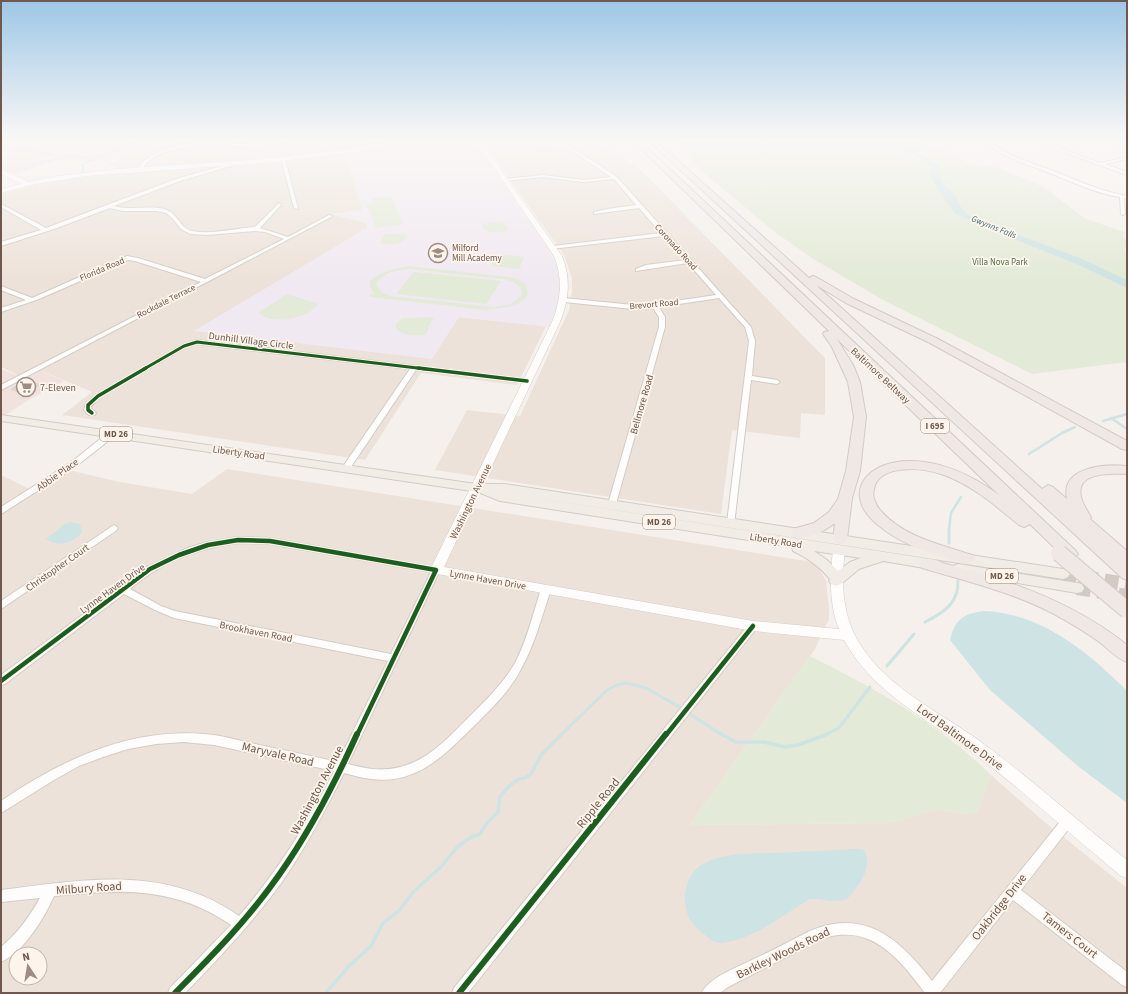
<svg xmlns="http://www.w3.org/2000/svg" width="1128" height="994" viewBox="0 0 1128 994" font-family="'Source Sans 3',sans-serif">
<rect width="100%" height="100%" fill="#f5f0eb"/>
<g fill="#ede2d9" fill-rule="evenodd">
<polygon points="1,141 391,141 364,147 236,161 164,182 170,184 216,170 244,164 345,153 362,210 331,214 366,223 367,228 195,331 459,317 546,326 517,385 421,373 365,460 62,415 92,392 40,370 24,378 1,367 1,194 28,187 67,179 132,173 109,165 124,155 145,146 137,148 103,161 78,161 32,156 53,161 18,174 1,169"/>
<polygon points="480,141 594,141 639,168 825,358 825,415 801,413 800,438 732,430 721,514 435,470 467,410 520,416 569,310 572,292 572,278 564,255 486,146"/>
<path d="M227,469L813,562L818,567L826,581L829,609V619L815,649L690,825L886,823L905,819L936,809L966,814L977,812L991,775L1041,819L1127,888V993H1V475L36,492L68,470L120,482L192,494ZM16,954H40V978H16Z"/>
</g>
<polygon fill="#f2e2dd" points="1,369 24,378 40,370 64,381 30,399 1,418"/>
<polygon fill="#f1e9f1" points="404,141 470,141 478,147 548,249 556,263 559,278 559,300 549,327 459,317 432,359 194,331 367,228 366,223 330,214 362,210 345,153 380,148"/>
<g fill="#e3ead7" fill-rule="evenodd">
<polygon points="679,141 920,141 972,164 996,167 1044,187 1084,218 1127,233 1123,234 1127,243 1127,248 1124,250 1127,252 1127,362 1032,374 885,301 815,260 776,233 699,169"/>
<polygon points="391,196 403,224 376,228 367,205 373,204 371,198"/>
<path d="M504,221L508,230C499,233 489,234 482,228V224Z"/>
<path d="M384,234H406V238C400,246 389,245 380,243Z"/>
<polygon points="505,255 524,257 520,266 521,268 517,269 493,266 491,263 494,258"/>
<path d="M410,266L509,277L519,280L526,285L528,294L524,300L513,306L486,310L369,297L371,294H375C355,275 399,268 410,266ZM409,269L503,279C512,281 522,283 522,294L518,299L510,304L493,307L391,296L383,293L378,288L377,283C384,272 397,270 409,269Z"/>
<polygon points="414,272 501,281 486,304 396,294"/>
<path d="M287,294L318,304C307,320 273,325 258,313Z"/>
<path d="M431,317L434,320L431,321L426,335C416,336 402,336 396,328V324L402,318Z"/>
<path d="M810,656C875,689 938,723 991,775L977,812L966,814L936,809L905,819L886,823L690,825Z"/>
</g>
<g fill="#cee3e3">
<path d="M883,141C902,141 915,149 930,159C933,162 938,163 939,168C941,172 938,176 941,180L956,197L963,211L970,216L1082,259L1127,280V288L1079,265L1009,237L956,214C950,208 930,179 929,171L934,168L933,167L911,153Z"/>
<path d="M71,522L80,524L82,532C74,543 57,548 46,539L65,524Z"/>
<path d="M984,611C1041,613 1088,652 1127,691V803L1079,767L990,690L950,640C955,619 963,614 984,611Z"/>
<path d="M856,849L864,850C872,865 863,880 853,892C851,894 849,898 846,899C837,904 820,898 810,899C784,914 752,941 721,943C715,943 709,939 705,935C699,931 694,926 690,920C680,902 685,873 703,864C724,852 751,854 774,853C802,852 829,850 856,849Z"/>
</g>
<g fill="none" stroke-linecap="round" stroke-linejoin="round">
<g stroke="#cee3e3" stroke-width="1.5">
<polyline points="1,149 92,158 109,154 140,141"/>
<polyline points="16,170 40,162 70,157"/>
<polyline points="83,172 83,164 93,159"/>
</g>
<g stroke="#cee3e3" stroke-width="2.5">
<polyline points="1111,418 1127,429"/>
<polyline points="1103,421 1127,414"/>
<polyline points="1029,454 1062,433 1075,427"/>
<polyline points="949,530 951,513 961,497"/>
</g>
<g stroke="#cee3e3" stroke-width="3">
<polyline points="949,529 949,543"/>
<path d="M925,622C943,613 959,603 958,581"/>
<polyline points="887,666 914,634"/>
<polyline points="687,712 722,735"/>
<polyline points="561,735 607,690 617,685 626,683 646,688 683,709"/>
<polyline points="825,735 839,728 870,687"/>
</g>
<g stroke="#cee3e3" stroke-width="3.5">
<polyline points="721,734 736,742 764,742 785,747 798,745 828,734"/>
<polyline points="326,993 349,966 371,946 383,923 399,911 414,891 441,867 457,847 473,836 479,835 487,823 498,812 500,797 508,787 519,779 525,778 531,774 541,755 562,734"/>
</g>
</g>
<polygon fill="#ded6d1" stroke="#ddd3ce" points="28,380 40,385 23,394 11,389"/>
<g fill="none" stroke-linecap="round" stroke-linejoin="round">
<g stroke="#d4cac4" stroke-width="14" stroke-dasharray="14 7" stroke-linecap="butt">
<polyline points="1063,574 1127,584"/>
<polyline points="1077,588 1127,596"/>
</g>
<defs>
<g id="street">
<polygon points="7,141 16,141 14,142"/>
<polygon points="69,141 93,141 91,142"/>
<path d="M196,141H203C182,151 154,148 141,171L137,170C148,150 175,147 196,141Z"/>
<path d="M213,141L241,144L287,141C272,148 228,149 213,141Z"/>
<polygon points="557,141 562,141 617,177 751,327 755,341 752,376 777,380 780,382 777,384 751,380 734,525 731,526 727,523 749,341 745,327 719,298 659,307 665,317 665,327 616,504 612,507 608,504 659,327 659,317 653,308 633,309 564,302 561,300 564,298 633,305 655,304 716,295 688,263 636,271 636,269 646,265 685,260 664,236 551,249 550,248 553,246 661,233 639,208 594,214 594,212 607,209 636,205 614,179 583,182 543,177 503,181 503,179 505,179 543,175 583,180 611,177 566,147 543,151 541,150 563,145"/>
<path d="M983,141C990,141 1007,154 1016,157C1027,162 1039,166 1051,170C1076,180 1100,191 1127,196V198H1124L1125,214L1123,215L1121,214L1120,197C1094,193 1071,181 1047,172C1025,163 1001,157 983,141Z"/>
<polygon points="1042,141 1047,141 1054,146 1100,163 1127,157 1127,159 1105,164 1127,172 1127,175 1052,148"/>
<polygon points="1111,141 1116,141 1127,150 1127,153"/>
<polygon points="281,158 285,159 298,209 294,208"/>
<path d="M232,163H234V165L180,181L114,206C131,211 148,205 164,209C176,212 178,223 187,229C201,237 238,228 255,227L279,203L281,204V205L260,228L288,237L329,215L333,216L1,390V385L201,282L135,261L128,260L39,299L1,312V308L26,300L1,290V286L32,298L127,256L138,258L205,279L284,239L265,232L255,231L206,235L190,234L181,229L173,219L166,213L156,211H123L110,208L54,229L1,246V242L41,230L1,207V204L46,228L176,179Z"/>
<polygon points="197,340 527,379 530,381 527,383 416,370 349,470 346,470 342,468 410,369 197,344 186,347 100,397 91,406 92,409 96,413 95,415 89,415 84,410 86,404 96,395 182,345"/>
<polygon points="109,432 115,432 116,434 102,446 75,467 1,514 1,507 70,463"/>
<polygon points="114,525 118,528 117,530 1,609 1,601"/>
<path d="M238,537L270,538L439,568L440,570L348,764C356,766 364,768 372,769C417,773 441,745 470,716C486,700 503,684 515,663C527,640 533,614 541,589L543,587H549L551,589C542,616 535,644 521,669C510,691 492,708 475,725C445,754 418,785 371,779C362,778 353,775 344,773C326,809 307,845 284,879C255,920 220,957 185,993H168L170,988L231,925C175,886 119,889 54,896C44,918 24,952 1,962V947C18,933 30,916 40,898L1,902V890C85,880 164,864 239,916C277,872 308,823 334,771L214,745L184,742L156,744L128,749L103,757L79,766L54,780L1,813V801C64,758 135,725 214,735C227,737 241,741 255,744C283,750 311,756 338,762L388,661L174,618L155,610L124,594L5,684L1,685V675L147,567L190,547L208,542ZM238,543L270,544L431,572L391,654L175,611L161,606L130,589C137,583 145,577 153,572C178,555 208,547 238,543Z"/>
<polygon points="753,622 756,623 758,626 756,629 468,993 452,993 454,988 750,623"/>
<path d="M1067,817L1071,818L1073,822L1071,826L1021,890L1127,972V987L1122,985L1013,900L940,993H925C910,973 892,949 868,939C859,935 848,934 838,935C821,937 805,947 790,955C769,966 749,976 728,987L720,993H702C708,978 738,967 752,960C767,953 781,946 796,938C803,935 810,930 818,928C869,910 903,943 932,981L1063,818Z"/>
</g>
<g id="secondary">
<polygon points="392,141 402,141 388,145 357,152 264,163 87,176 30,185 1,193 1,189 21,184 1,174 1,170 19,177 28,182 58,176 116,169 264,159 357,148"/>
<path d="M472,141H478L489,153L562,256C571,279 569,299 560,322L444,567L753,621L839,629C829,604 830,577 833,550L835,547L839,546L843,547L845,550C841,581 842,614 858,641C887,690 945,714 988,747C1036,783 1080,823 1127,860V878L1121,876L1103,861C1061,826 1021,789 977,756C930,720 873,694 844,640L753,631L432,573L430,570L552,322C561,299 563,279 554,256L485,155Z"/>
</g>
<g id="primary">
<path d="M1,415L476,484H504L1063,569L1068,571L1070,574L1068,577L1063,579L498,492L936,560L941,562L943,565L941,568L936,570L883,561L859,569L841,584L836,586L831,584L829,581L830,579C820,567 808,558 793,551L792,547L500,501L478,492L1,421ZM814,551L861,558L850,562L838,571L827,560Z"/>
<polygon points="958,564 1077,583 1082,584 1084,588 1082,592 1077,593 953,572 951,569 953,566"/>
</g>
<g id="highway">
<path d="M633,141H640L1075,550L1078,554L1075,558L1070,559L1065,558L1030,524L1024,527L1019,525C996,506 971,484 941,474C923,468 879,463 874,489C872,496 875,505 881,511C903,537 942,545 972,555L975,559L972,563L967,564C937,556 903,546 878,525C838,492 870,459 912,461C945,462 973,476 999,495L837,339L853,365L860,382L866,417L860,471L852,498L847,539L845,543L840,544L835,543L833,539L835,523C825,531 806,540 793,537L791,533L793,529L814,523L829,512L838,499L846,471L854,417L848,382L832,347L823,334L824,332L829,331Z"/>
<path d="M649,141H656L809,278L813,276L816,277L854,299L938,339L1127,441V450L1122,449L930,343L846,303L816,285L1042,489L1048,485L1053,487L1067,499C1060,466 1106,464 1127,466V474C1110,473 1072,472 1082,500C1084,506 1088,512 1091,517L1090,519L1127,551V580L1122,578Z"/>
<path d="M927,559C999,577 1068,598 1127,645V662C1115,658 1108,648 1098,641C1084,631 1069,622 1054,614C1012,592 966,581 922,568L919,564L922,560Z"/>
</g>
</defs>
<use href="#street" stroke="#d2ccc6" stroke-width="2"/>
<use href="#secondary" stroke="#d4cdc8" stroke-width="1"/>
<use href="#primary" stroke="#d3cbc7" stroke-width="2"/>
<use href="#highway" stroke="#d3cbc7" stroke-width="2"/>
<use href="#street" fill="#fefdfc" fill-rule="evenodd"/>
<use href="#secondary" fill="#fefdfc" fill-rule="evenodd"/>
<use href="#primary" fill="#f1ece6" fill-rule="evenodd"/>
<use href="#highway" fill="#efe8e5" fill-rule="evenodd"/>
<defs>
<polyline id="highway-bridge" points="1059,553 1127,610"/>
</defs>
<use href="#highway-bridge" stroke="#d3cbc7" stroke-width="18" stroke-linecap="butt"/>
<use href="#highway-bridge" stroke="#efe8e5" stroke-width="16"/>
<defs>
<polyline id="cycleway-far3" points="144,369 184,346 197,342 426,369"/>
<g id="cycleway-far2">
<polyline points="418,368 527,381"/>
<polyline points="92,413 88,410 88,405 98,396 146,368"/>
</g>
<g id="cycleway-far1">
<polyline points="1,681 150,569 179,555 208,545 238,540 270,541 436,570 357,735"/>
<polyline points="666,735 753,626"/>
</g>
<g id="cycleway">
<path d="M175,993C212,956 249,918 279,875C310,831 335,783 357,734"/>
<polyline points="459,993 666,734"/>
</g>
</defs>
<use href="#cycleway-far3" stroke="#fdf5ec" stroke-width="5"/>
<use href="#cycleway-far2" stroke="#fdf5ec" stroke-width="6"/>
<use href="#cycleway-far1" stroke="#fdf5ec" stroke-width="7"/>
<use href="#cycleway" stroke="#fdf5ec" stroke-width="8"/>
<use href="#cycleway-far3" stroke="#1b5e20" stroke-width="3"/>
<use href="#cycleway-far2" stroke="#1b5e20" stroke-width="3.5"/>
<use href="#cycleway-far1" stroke="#1b5e20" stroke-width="4.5"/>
<use href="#cycleway" stroke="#1b5e20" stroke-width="6"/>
</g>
<linearGradient id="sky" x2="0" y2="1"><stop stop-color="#9dc7e6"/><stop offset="0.5" stop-color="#faf8f6"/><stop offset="1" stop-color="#faf8f6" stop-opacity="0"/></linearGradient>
<rect width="1128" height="280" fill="url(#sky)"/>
<defs>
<symbol id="school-ring" viewBox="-11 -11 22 22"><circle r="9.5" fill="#fdf5ec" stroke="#9f8d85" stroke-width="1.5"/><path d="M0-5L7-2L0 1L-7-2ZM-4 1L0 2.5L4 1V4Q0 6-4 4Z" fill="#9f8d85"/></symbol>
<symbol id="supermarket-ring" viewBox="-11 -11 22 22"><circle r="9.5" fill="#fdf5ec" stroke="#9f8d85" stroke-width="1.5"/><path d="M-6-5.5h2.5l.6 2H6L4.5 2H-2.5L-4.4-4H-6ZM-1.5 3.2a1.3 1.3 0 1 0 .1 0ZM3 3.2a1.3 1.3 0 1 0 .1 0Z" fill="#9f8d85"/></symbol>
</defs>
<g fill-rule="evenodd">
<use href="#school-ring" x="427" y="242" width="22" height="22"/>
<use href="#supermarket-ring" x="15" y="376" width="22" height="22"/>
</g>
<g text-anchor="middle" stroke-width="3.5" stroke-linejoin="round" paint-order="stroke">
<g font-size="9" font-style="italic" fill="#47747a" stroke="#fdf5ec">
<text transform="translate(994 227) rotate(22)" y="3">Gwynns Falls</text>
</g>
<g font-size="9" fill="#70584e" stroke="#fdf5ec">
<text transform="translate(676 247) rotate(48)" y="3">Coronado Road</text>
<text transform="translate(102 269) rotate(-23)" y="3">Florida Road</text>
<text transform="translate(166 301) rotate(-27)" y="3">Rockdale Terrace</text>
<text transform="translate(654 304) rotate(-5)" y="3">Brevort Road</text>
</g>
<g font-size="9" fill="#70584e" stroke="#fdf5ec" text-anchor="start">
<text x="452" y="251">Milford<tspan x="452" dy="10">Mill Academy</tspan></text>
</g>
<g font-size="9" fill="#587448" stroke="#fdf5ec">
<text x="1000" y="265">Villa Nova Park</text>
</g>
<g fill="#fdf5ec" stroke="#9a877d" stroke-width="1">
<rect x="921" y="419" width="28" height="14" rx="3"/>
<rect x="100" y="427" width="32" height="14" rx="3"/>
<rect x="643" y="515" width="32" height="14" rx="3"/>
<rect x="986" y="569" width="32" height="14" rx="3"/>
</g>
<g font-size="9" font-weight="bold" fill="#70584e">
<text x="935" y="429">I 695</text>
<text x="116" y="437">MD 26</text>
<text x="659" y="525">MD 26</text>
<text x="1002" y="579">MD 26</text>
</g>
<g font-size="10" fill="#70584e" stroke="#fdf5ec">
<text transform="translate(251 340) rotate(7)" y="4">Dunhill Village Circle</text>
<text transform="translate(881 375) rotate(43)" y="4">Baltimore Beltway</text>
<text transform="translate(641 404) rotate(-74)" y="4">Bellmore Road</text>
<text transform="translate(239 452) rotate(8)" y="4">Liberty Road</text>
<text transform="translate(57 474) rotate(-35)" y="4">Abbie Place</text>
<text transform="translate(470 501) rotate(-64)" y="4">Washington Avenue</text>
<text transform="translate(776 540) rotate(9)" y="4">Liberty Road</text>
<text transform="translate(57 567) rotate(-35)" y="4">Christopher Court</text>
<text transform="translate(488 579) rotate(10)" y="4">Lynne Haven Drive</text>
<text transform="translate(112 588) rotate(-36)" y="4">Lynne Haven Drive</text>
<text transform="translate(256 631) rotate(11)" y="4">Brookhaven Road</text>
</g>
<g font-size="10" fill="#70584e" stroke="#fdf5ec" text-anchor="start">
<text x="40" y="391">7-Eleven</text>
</g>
<g font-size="12" fill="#70584e" stroke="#fdf5ec">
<text transform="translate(960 737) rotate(36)" y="4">Lord Baltimore Drive</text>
<text transform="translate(278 754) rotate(13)" y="4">Maryvale Road</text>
<text transform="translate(317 790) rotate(-62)" y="4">Washington Avenue</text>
<text transform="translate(598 803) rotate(-51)" y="4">Ripple Road</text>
<text transform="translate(89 888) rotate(-4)" y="4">Milbury Road</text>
<text transform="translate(999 907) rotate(-52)" y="4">Oakbridge Drive</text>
<text transform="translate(1070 935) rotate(38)" y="4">Tamers Court</text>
<text transform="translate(783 953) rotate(-26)" y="4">Barkley Woods Road</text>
</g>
</g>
<rect width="1128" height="994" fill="none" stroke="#70584e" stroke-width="4"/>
<g transform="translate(28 966) rotate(348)"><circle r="19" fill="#fdf5ec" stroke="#c5b6ad"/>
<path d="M0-3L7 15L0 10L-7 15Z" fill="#9f8d85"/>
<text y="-6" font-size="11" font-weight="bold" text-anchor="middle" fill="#70584e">N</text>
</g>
</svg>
